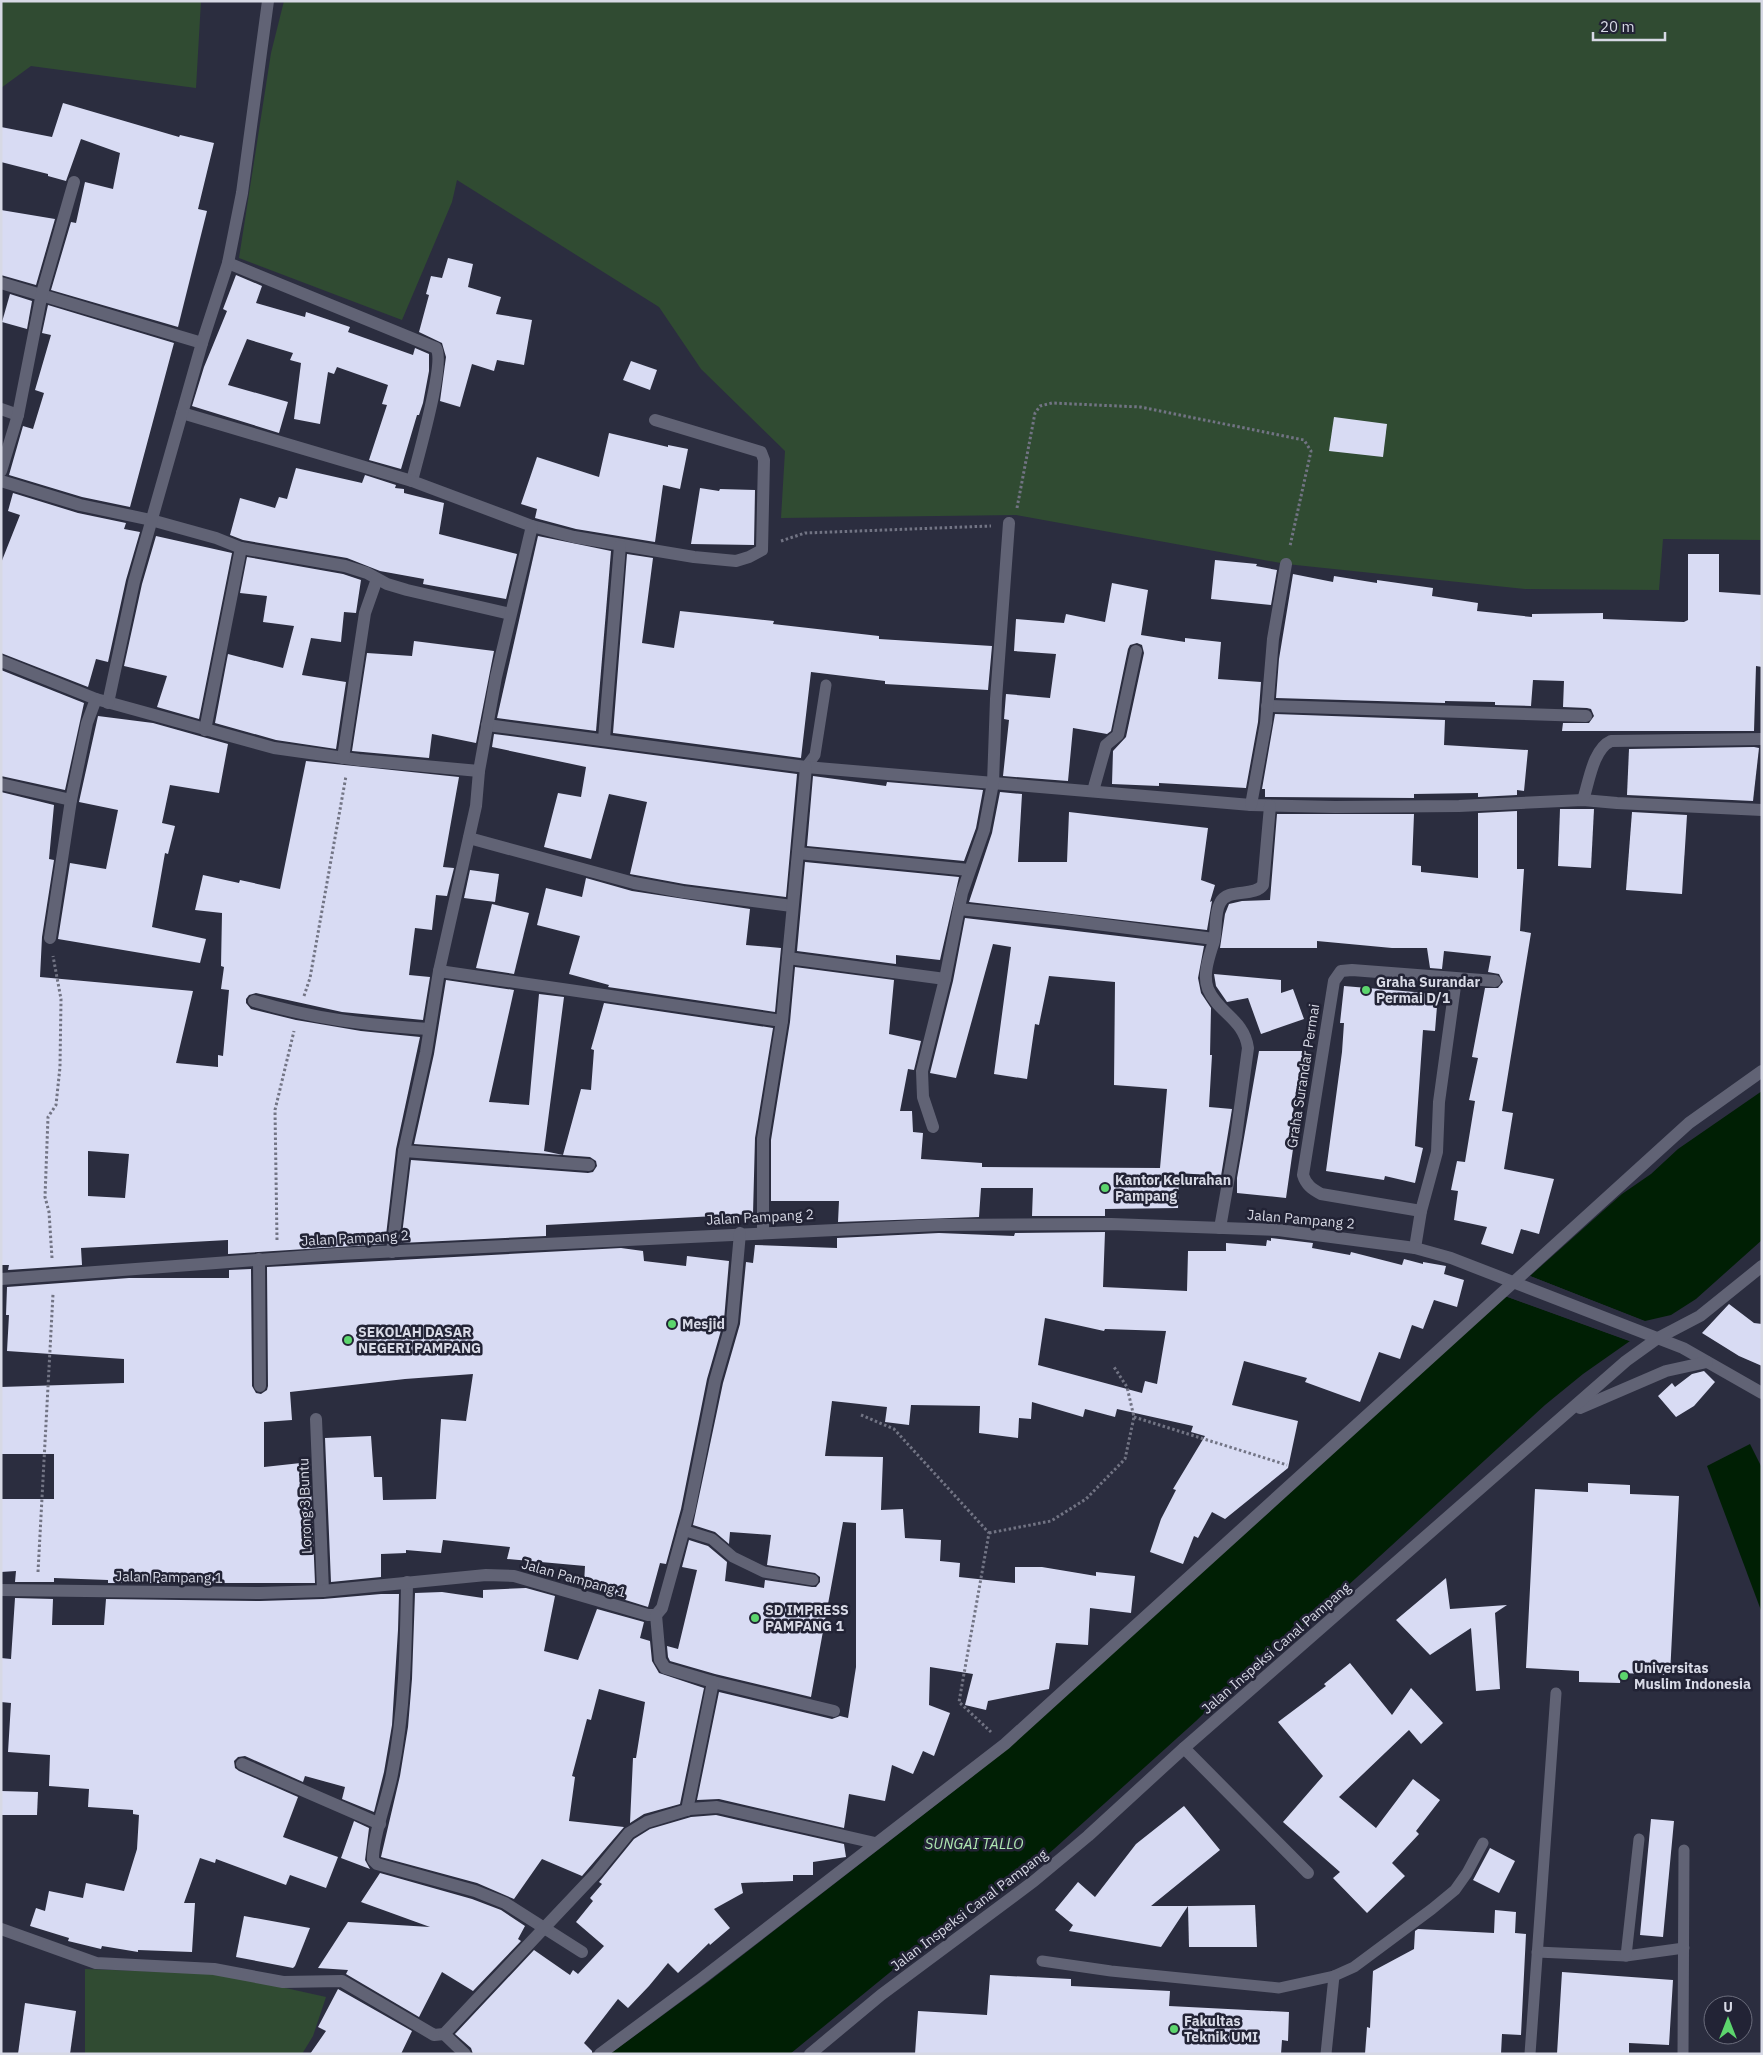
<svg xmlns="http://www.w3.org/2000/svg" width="1763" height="2055" viewBox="0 0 1763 2055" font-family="'IBM Plex Sans',sans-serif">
<rect width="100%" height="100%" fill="#2b2d3f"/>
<g fill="#304b32">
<polygon points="1,1 201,1 196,88 31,66 1,88"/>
<polygon points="284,1 1762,1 1762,540 1663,539 1659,590 1525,589 1286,564 1016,515 781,518 785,451 701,369 659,307 457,180 452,202 402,320 239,258 271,53"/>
<polygon points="85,1969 223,1974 326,1997 313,2036 302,2054 85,2054"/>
</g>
<g fill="#001f04">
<polygon points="1762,1091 1762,1240 1696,1299 1671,1315 1645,1321 1530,1276 1622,1194 1651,1174 1678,1149"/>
<polygon points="1505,1296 1630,1341 1583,1374 1545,1405 1308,1622 1255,1664 1196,1721 1054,1849 1004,1891 940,1934 894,1969 790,2054 610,2054 708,1982 972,1777"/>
<polygon points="1750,1444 1762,1468 1762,1613 1707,1466"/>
</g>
<g fill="#2b2d3f">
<polygon points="1528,1276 1530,1276 1649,1323 1644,1323 1530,1279"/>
<polygon points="1506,1294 1631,1339 1632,1342 1502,1295"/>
</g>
<g fill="#d8dbf3" fill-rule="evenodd">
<polygon points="63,103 179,137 180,135 214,143 198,209 207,211 178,327 51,290 71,222 76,223 85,182 113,189 120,153 81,139 66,181 48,176 48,174 1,162 1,127 52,137"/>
<polygon points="1,210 55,219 36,285 1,275"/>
<polygon points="448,258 473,264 468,287 501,297 496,314 532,320 524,365 497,360 494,371 472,364 460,407 440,401 446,357 442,343 419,332 429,295 426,294 431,276 442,278"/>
<polygon points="236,275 262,286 256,303 305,317 306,312 350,327 348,332 413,355 415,348 429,354 429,371 423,403 419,415 417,415 401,469 369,460 387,405 382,404 388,385 337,367 334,374 328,372 320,424 294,419 301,363 290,360 293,353 247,339 228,385 288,402 279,433 192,406 204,367 227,311 223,309"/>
<polygon points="10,294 32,301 27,329 2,322"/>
<polygon points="48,305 174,343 130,507 82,497 9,475 23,426 33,429 44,393 35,390 51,335 42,333"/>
<polygon points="631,361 657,370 650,390 623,380"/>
<polygon points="1334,417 1387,424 1383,457 1329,451"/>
<polygon points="609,433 668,447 668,445 688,449 680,489 663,485 655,542 576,529 535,518 537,509 521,504 537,457 599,477"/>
<polygon points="296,468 362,483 365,475 396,485 395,488 404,489 404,493 444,503 439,534 517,554 506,599 423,584 424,579 380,571 347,558 243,540 230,535 240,498 275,508 279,497 287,499"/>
<polygon points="700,488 719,491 720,489 755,490 754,545 691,544"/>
<polygon points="13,493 78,513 126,523 124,529 140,532 126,580 108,662 96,659 88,687 1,653 1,563 20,515 8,511"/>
<polygon points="156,536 232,553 199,719 157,707 167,676 124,666 142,584"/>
<polygon points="538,536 611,551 596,731 497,718"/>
<polygon points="627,554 653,558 642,643 674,648 680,611 774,621 773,624 879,636 879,639 992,646 988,690 885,684 885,681 811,672 801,758 613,733"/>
<polygon points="1688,554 1719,554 1719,592 1762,595 1762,667 1756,666 1754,731 1562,731 1563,723 1589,723 1594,716 1591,709 1587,708 1563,707 1564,681 1533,680 1531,706 1495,705 1495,702 1445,701 1445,703 1276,698 1279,659 1293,574 1333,582 1334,576 1377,583 1377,580 1433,588 1432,596 1478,603 1477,611 1532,617 1532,614 1603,613 1603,619 1684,622 1688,620"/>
<polygon points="247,557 343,574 361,580 356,613 344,612 341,642 311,638 302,675 346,682 336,749 276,740 215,723 228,654 283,668 294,626 263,622 267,596 240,593"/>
<polygon points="1215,560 1257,564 1256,566 1277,570 1271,605 1211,599"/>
<polygon points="1112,583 1148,590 1141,635 1185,642 1185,638 1221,642 1218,679 1261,682 1258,722 1246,788 1159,783 1159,786 1112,784 1113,751 1126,737 1144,653 1142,645 1137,643 1130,645 1128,649 1111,731 1107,734 1073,728 1068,781 1003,776 1009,720 1004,719 1006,694 1050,698 1056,654 1014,651 1016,619 1064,623 1066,614 1105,622"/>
<polygon points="414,641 494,651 476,743 432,734 429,758 352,751 367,653 412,656"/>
<polygon points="1,670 84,703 65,790 1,776"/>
<polygon points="1275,714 1445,720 1444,745 1528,750 1524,791 1517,790 1517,795 1478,797 1478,793 1414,794 1414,798 1265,797 1265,789 1262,789"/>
<polygon points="98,716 153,723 228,744 219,793 170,785 162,823 175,826 168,854 165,853 152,927 206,939 200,963 58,939 70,863 106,869 118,810 79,802"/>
<polygon points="494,734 797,774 786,897 684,884 630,874 647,802 609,794 591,859 544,847 558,793 581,797 586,767 492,747"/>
<polygon points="1754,747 1759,748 1753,801 1627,795 1629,749"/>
<path d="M306,761L459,777L443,867L454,868L447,896L436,895L432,930L415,928L409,975L430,977L423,1020L342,1012L256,993L249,995L246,999V1003L251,1009L296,1020L361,1031L420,1037L396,1149L385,1244L228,1254V1240L81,1248L82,1265L8,1270L9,1265H1V792L54,805L49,859L54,860L42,937L40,977L193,991L176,1063L218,1067V1055L223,1056L229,990L221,989L224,967L221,966L222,913L195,910L203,875L239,883L240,880L280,889ZM88,1151L129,1154L125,1198L88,1196Z"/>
<polygon points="813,776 886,786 887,782 983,790 976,828 964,861 807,846"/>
<polygon points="1000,792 1022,794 1018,862 1067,862 1069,812 1208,828 1201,880 1215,885 1210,902 1212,901 1207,930 969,902 992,833"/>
<polygon points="1560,809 1594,809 1591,868 1558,866"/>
<polygon points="1517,811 1517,869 1524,869 1520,931 1531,933 1502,1111 1513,1113 1504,1169 1554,1179 1539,1234 1521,1229 1513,1254 1481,1244 1487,1227 1454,1220 1458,1191 1451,1190 1457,1161 1465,1162 1475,1101 1469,1100 1478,1058 1472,1057 1485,988 1498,988 1503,982 1499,974 1488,972 1491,956 1444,951 1442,969 1430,968 1427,948 1392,948 1317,941 1317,948 1220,948 1225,914 1229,904 1242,901 1270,900 1277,814 1414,814 1412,865 1421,866 1421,872 1478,878 1478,813"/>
<polygon points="1632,812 1687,815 1682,894 1626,890"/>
<polygon points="805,862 959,877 940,960 896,955 896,964 797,951"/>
<polygon points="470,870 499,874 495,902 464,898"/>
<polygon points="586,878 632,891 750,909 746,945 781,948 775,1012 608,987 609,985 569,974 580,936 537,925 546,888 582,897"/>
<polygon points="492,904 529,913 514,974 476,968"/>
<polygon points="965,918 1204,946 1198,978 1201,993 1211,1008 1210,1055 1212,1055 1209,1107 1232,1109 1221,1176 1179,1173 1178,1208 1105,1209 1105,1216 1032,1216 1033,1188 981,1188 979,1217 838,1222 839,1201 771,1201 771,1140 790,1022 795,967 894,980 889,1034 921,1041 914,1070 908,1069 900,1111 912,1111 913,1132 923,1133 921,1159 982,1163 982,1167 1160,1168 1167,1089 1114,1085 1115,982 1049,976 1039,1025 1035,1024 1027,1079 994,1074 1011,947 993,944 956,1078 930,1073 953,981"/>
<polygon points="1214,974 1281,980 1281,993 1293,989 1304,1019 1261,1034 1248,998 1227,1002 1216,986"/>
<polygon points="446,980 514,990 489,1102 529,1105 539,994 564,997 544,1151 563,1155 581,1089 591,1090 594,1050 591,1049 604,1003 773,1028 755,1138 753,1214 546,1225 546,1236 401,1243 411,1160 588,1173 593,1172 597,1166 596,1161 590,1157 414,1144 434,1054"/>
<polygon points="1344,986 1438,994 1435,1031 1423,1030 1415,1146 1423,1148 1415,1183 1385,1176 1384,1180 1326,1171 1342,1052 1344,1023 1340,1023"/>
<polygon points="1259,1051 1303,1051 1303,1077 1300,1077 1298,1099 1294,1099 1292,1135 1295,1135 1286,1198 1237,1193 1237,1178"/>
<path d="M1105,1232L1103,1287L1187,1291L1188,1251H1226V1243L1266,1246L1267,1240L1271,1241V1238L1313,1243L1312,1248L1350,1255L1351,1252L1402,1265L1404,1259L1423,1264V1262L1446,1266L1444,1274L1464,1280L1457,1307L1434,1300L1423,1329L1412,1325L1400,1359L1379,1352L1360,1402L1305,1382L1307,1378L1244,1361L1232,1405L1298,1421L1288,1468L1225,1519L1212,1512L1198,1538L1194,1536L1183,1564L1150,1552L1161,1519L1176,1490L1173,1489L1205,1436L1191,1432L1193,1426L1117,1409L1115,1417L1085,1409L1083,1417L1032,1402L1031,1419L1019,1418L1018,1438L979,1433L980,1406L911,1405L909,1425L885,1422L887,1407L832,1401L825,1456L883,1457L881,1510L903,1509L905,1538L941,1540L940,1561L960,1563L959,1577L1015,1583V1567H1042L1096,1576V1572L1135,1576L1131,1613L1090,1608L1088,1645L1056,1643L1049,1689L988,1701L986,1710L965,1705L973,1674L930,1667L929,1705L950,1713L934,1756L923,1751L913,1774L892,1765L885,1801L849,1794L844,1828L719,1799L697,1800L719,1692L832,1719L840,1716L848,1718L856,1667V1523L843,1522L811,1697L715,1674L670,1661L668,1657L667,1646L678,1649L697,1570L682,1567L689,1540L708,1546L727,1562L725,1581L764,1588L765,1580L812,1587H816L820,1582V1577L815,1573L767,1565L771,1535L730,1532L729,1544L715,1532L693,1525L723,1383L740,1324L746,1262L753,1263L755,1245L837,1248V1238L939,1233L1014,1236L1015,1233ZM1045,1318L1104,1331L1105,1329L1166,1331L1157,1384L1145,1381L1142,1393L1038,1365Z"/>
<polygon points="621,1248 643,1251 644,1261 686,1266 687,1256 729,1261 724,1320 707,1379 681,1509 666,1564 660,1563 648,1607 603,1593 604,1590 584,1584 585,1566 507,1559 510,1547 443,1540 441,1553 406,1550 406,1553 381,1554 381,1577 331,1582 325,1438 371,1436 374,1477 382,1477 383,1500 436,1499 441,1419 466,1421 473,1374 405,1379 290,1392 292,1420 264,1422 264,1467 310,1462 315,1583 108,1583 108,1580 54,1578 54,1582 15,1582 16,1571 1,1572 2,1499 54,1499 54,1454 1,1454 1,1387 124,1383 124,1359 7,1351 9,1315 6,1315 7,1287 129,1278 229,1278 229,1270 251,1269 252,1386 256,1393 261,1394 267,1390 268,1386 267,1267"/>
<polygon points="1729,1304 1754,1323 1762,1324 1762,1366 1739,1356 1702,1333"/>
<polygon points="1704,1371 1715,1382 1694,1406 1676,1417 1658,1396 1672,1383 1675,1387 1692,1374"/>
<polygon points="1588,1483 1630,1485 1630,1494 1679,1496 1670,1675 1621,1673 1620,1683 1579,1682 1579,1671 1526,1668 1535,1489 1588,1492"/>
<polygon points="1446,1578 1450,1609 1507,1605 1495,1613 1500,1689 1476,1691 1471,1628 1430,1655 1396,1620"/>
<polygon points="526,1588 555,1596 544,1651 578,1660 597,1609 644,1622 640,1638 650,1641 652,1661 659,1673 704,1688 680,1804 644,1814 630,1823 633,1758 636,1758 645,1702 599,1689 591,1720 587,1719 572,1776 575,1777 569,1821 624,1827 582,1876 542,1859 514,1899 477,1883 381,1857 400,1776 408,1727 412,1679 415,1593 442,1592 483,1598 483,1590"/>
<polygon points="381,1594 399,1594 398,1630 392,1725 384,1772 374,1812 342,1799 345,1787 305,1776 303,1782 245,1756 238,1757 234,1761 235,1768 239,1771 298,1797 283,1837 338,1857 326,1888 290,1875 286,1885 216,1859 215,1863 200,1858 184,1903 195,1903 192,1952 138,1950 138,1952 102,1946 101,1949 68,1941 69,1938 30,1926 36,1908 45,1911 49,1891 83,1898 86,1883 124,1891 137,1849 139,1815 133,1814 133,1810 88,1807 89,1789 49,1786 50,1755 8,1752 11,1703 1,1702 1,1658 11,1659 15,1598 53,1599 52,1625 104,1625 106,1599 260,1601 323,1599"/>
<polygon points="1350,1663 1392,1715 1411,1688 1443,1723 1421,1744 1409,1730 1339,1797 1376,1828 1413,1779 1440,1800 1416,1831 1419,1834 1392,1863 1405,1876 1367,1913 1333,1878 1340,1872 1283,1822 1323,1776 1278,1722 1326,1686 1324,1684"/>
<polygon points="1,1791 38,1792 37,1815 1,1815"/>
<polygon points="1184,1806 1220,1850 1151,1906 1188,1906 1161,1947 1069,1931 1073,1925 1055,1910 1078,1882 1095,1897 1136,1844"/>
<polygon points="716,1815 844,1844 846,1857 813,1862 813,1875 793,1875 793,1881 741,1883 743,1893 714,1909 730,1928 710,1945 709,1943 678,1973 668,1963 649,1986 628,2008 618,1999 584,2043 592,2051 592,2054 473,2054 471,2048 455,2034 534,1950 570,1975 573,1970 578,1974 604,1946 576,1922 593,1901 590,1898 602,1884 599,1882 634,1839 650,1829 691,1817"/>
<polygon points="1651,1819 1674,1821 1663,1937 1640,1935"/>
<polygon points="354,1821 369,1828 365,1860 370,1869 341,1858"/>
<polygon points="1490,1848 1515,1861 1499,1893 1473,1880"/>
<polygon points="380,1873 472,1899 501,1910 525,1926 518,1939 521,1941 473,1991 442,1972 419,2017 346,1974 348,1970 318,1968 348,1922 430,1927 361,1902"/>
<polygon points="1255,1905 1257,1947 1189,1947 1188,1906"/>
<polygon points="1495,1910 1516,1912 1515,1933 1526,1934 1521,2035 1502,2034 1501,2054 1365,2054 1367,2027 1370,2028 1373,1971 1414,1949 1415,1931 1418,1929 1494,1933"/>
<polygon points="244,1916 310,1928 295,1966 293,1968 236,1957"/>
<polygon points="1562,1972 1673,1980 1669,2045 1629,2043 1629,2054 1557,2054"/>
<polygon points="990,1975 1071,1979 1071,1986 1170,1991 1169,2006 1289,2012 1288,2041 1282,2040 1281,2054 915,2054 918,2011 987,2015"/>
<polygon points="338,1989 412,2031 401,2054 310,2054 326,2031 318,2027"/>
<polygon points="25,2003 76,2011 70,2054 18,2054"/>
</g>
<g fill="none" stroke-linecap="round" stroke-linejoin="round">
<g stroke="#727484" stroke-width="3" stroke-dasharray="2.5 2.5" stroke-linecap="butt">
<polyline points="1017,508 1035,413 1040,406 1052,403 1140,407 1304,440 1311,451 1290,546"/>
<polyline points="781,541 805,533 991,526"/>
<polyline points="304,996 310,978 346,776"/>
<polyline points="277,1240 275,1110 294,1031"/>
<polyline points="52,1258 49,1212 45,1197 48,1117 56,1105 60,1067 61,999 53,956"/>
<polyline points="861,1415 894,1429 989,1533 959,1702 991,1732"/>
<polyline points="1134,1417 1287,1465"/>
<polyline points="989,1533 1051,1521 1086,1499 1125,1459 1134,1417 1127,1387 1114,1367"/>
<polyline points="38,1572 53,1294"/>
</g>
<g stroke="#616375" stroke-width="11">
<polyline points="806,767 815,755 826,685"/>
<polyline points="683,1530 712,1539 733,1557 764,1572 813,1580"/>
<polyline points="1537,1952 1626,1956 1684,1948"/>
<polyline points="1626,1956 1639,1839"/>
<polyline points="1042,1961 1111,1971 1279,1988 1334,1976 1354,1967 1432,1909 1455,1890 1467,1873 1483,1843"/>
<polyline points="1326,2054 1334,1976"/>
<polyline points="1530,2054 1556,1693"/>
<polyline points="1683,2054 1684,1850"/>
</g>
<g stroke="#616375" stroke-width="12">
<path d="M228,263L436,348C446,362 417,460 412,481"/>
<polyline points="1,283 202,343"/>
<polyline points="1,409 18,415"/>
<polyline points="182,413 412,481 532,526 574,537 694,557 736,561 749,557 762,550 764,460 761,452 655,420"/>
<polyline points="1,471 18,415 42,293 74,182"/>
<polyline points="1,481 80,505 151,520 216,538 241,548 345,566 367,573 387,584 407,590 510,614"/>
<polyline points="1,661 96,699 274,748 359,760 479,771"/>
<polyline points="108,703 134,582 202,343 228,263 242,193 268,1"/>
<polyline points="1267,706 1586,716"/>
<polyline points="487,725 806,767 1251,805 1335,807 1459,806 1583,800 1617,803 1762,810"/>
<polyline points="205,730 241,548"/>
<polyline points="604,739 620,546"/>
<polyline points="343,758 365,613 377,579"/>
<polyline points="1,784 71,800"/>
<polyline points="1093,791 1106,745 1118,735 1136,651"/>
<path d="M1583,800C1589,782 1593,749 1611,741L1762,739"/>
<polyline points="1251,805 1266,723 1273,639 1286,564"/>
<polyline points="469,838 634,883 683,892 792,906"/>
<polyline points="798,853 969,870"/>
<polyline points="959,909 1065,920 1214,939"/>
<polyline points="50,938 71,800 87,723 96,699"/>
<polyline points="788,958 945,979"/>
<polyline points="439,971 782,1021"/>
<path d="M254,1001C314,1019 366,1025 429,1029"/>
<polyline points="933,1127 923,1097 922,1071 945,979 962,893 984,830 993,783 996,699 1009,523"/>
<polyline points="404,1151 589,1165"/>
<path d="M1421,1211L1321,1194C1312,1189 1306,1185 1303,1175L1334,981L1341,971L1352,970L1495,981"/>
<path d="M1220,1228L1236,1137L1248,1048C1244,1019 1218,1013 1208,989C1202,974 1210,955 1214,941C1217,929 1214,914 1220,903C1228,887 1254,898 1263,885L1270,806"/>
<polyline points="763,1232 763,1139 782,1021 806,767"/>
<polyline points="1415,1248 1421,1211 1437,1152 1439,1102 1456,979"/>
<polyline points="392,1252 404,1151 426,1052 439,971 476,806 479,771 496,677 532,526"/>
<polyline points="259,1259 260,1386"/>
<polyline points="1,1279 338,1254 939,1225 1111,1224 1278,1230 1415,1248 1451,1258 1683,1348 1762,1393"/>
<polyline points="1580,1408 1666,1371 1707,1362"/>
<polyline points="316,1419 323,1591"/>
<path d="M407,1582C406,1647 405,1710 392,1774C388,1797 372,1838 373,1860L377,1864L475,1891L505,1903L582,1952"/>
<polyline points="1,1590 260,1593 323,1591 486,1575 514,1576 648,1615 656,1615 662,1608 689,1511 715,1381 732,1322 740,1233"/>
<polyline points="656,1615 660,1660 665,1668 713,1682 834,1711"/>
<polyline points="1184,1748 1308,1873"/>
<polyline points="242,1764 380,1824"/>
<polyline points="687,1810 713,1682"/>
<polyline points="1,1929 96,1963 214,1969 283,1982 342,1981 434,2035 444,2034 597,1872 629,1833 647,1822 690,1809 717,1807 875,1843"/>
<polyline points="444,2034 465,2054"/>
<polyline points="600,2054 701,1979 1005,1744 1689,1123 1762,1071"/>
<polyline points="810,2054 881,1995 1034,1881 1088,1836 1184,1748 1626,1361 1658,1338 1700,1316 1762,1266"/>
</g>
</g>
<g fill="#5cd56d" stroke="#222335" stroke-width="2">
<circle cx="1366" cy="990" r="5"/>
<circle cx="1105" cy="1188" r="5"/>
<circle cx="672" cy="1324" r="5"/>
<circle cx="348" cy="1340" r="5"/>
<circle cx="755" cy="1618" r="5"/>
<circle cx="1624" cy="1676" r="5"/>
<circle cx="1174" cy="2029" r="5"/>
</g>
<g text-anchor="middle" stroke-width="5" stroke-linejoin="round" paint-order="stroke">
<g font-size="14" font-weight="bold" fill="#d7d9e5" stroke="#222335" text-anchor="start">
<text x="1376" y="987">Graha Surandar<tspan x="1376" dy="16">Permai D/1</tspan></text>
<text x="1115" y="1185">Kantor Kelurahan<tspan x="1115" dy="16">Pampang</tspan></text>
<text x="682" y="1329">Mesjid</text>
<text x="358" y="1337">SEKOLAH DASAR<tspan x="358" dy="16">NEGERI PAMPANG</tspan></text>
<text x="765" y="1615">SD IMPRESS<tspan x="765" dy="16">PAMPANG 1</tspan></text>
<text x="1634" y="1673">Universitas<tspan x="1634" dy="16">Muslim Indonesia</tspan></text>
<text x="1184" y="2026">Fakultas<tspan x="1184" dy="16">Teknik UMI</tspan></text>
</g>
<g font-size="14" fill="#d7d9e5" stroke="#222335">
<text transform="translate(1303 1076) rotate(-81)" y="5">Graha Surandar Permai</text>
<text transform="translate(760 1217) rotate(-3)" y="5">Jalan Pampang 2</text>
<text transform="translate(1301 1219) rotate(5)" y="5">Jalan Pampang 2</text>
<text transform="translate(355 1238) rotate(-3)" y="5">Jalan Pampang 2</text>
<text transform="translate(305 1506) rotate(-92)" y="5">Lorong 3 Buntu</text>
<text transform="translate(169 1577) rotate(1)" y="5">Jalan Pampang 1</text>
<text transform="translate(574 1578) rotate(16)" y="5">Jalan Pampang 1</text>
<text transform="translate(1276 1648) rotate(-41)" y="5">Jalan Inspeksi Canal Pampang</text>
<text transform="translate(969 1910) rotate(-37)" y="5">Jalan Inspeksi Canal Pampang</text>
</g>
<g font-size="15" font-style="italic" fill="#aee7b1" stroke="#222335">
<text x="974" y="1849">SUNGAI TALLO</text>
</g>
</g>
<rect width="1763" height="2055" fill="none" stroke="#d7d9e5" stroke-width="5"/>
<g transform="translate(1728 2020)"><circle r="24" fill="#222335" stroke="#6a6c7b"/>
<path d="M0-4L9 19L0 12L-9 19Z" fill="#5cd56d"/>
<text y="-8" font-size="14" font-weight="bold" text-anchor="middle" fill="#d7d9e5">U</text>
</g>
<path d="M1593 32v8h72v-8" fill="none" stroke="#d7d9e5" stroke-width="2.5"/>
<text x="1600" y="32" font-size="15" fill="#d7d9e5" stroke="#222335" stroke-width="4" paint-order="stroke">20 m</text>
</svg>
